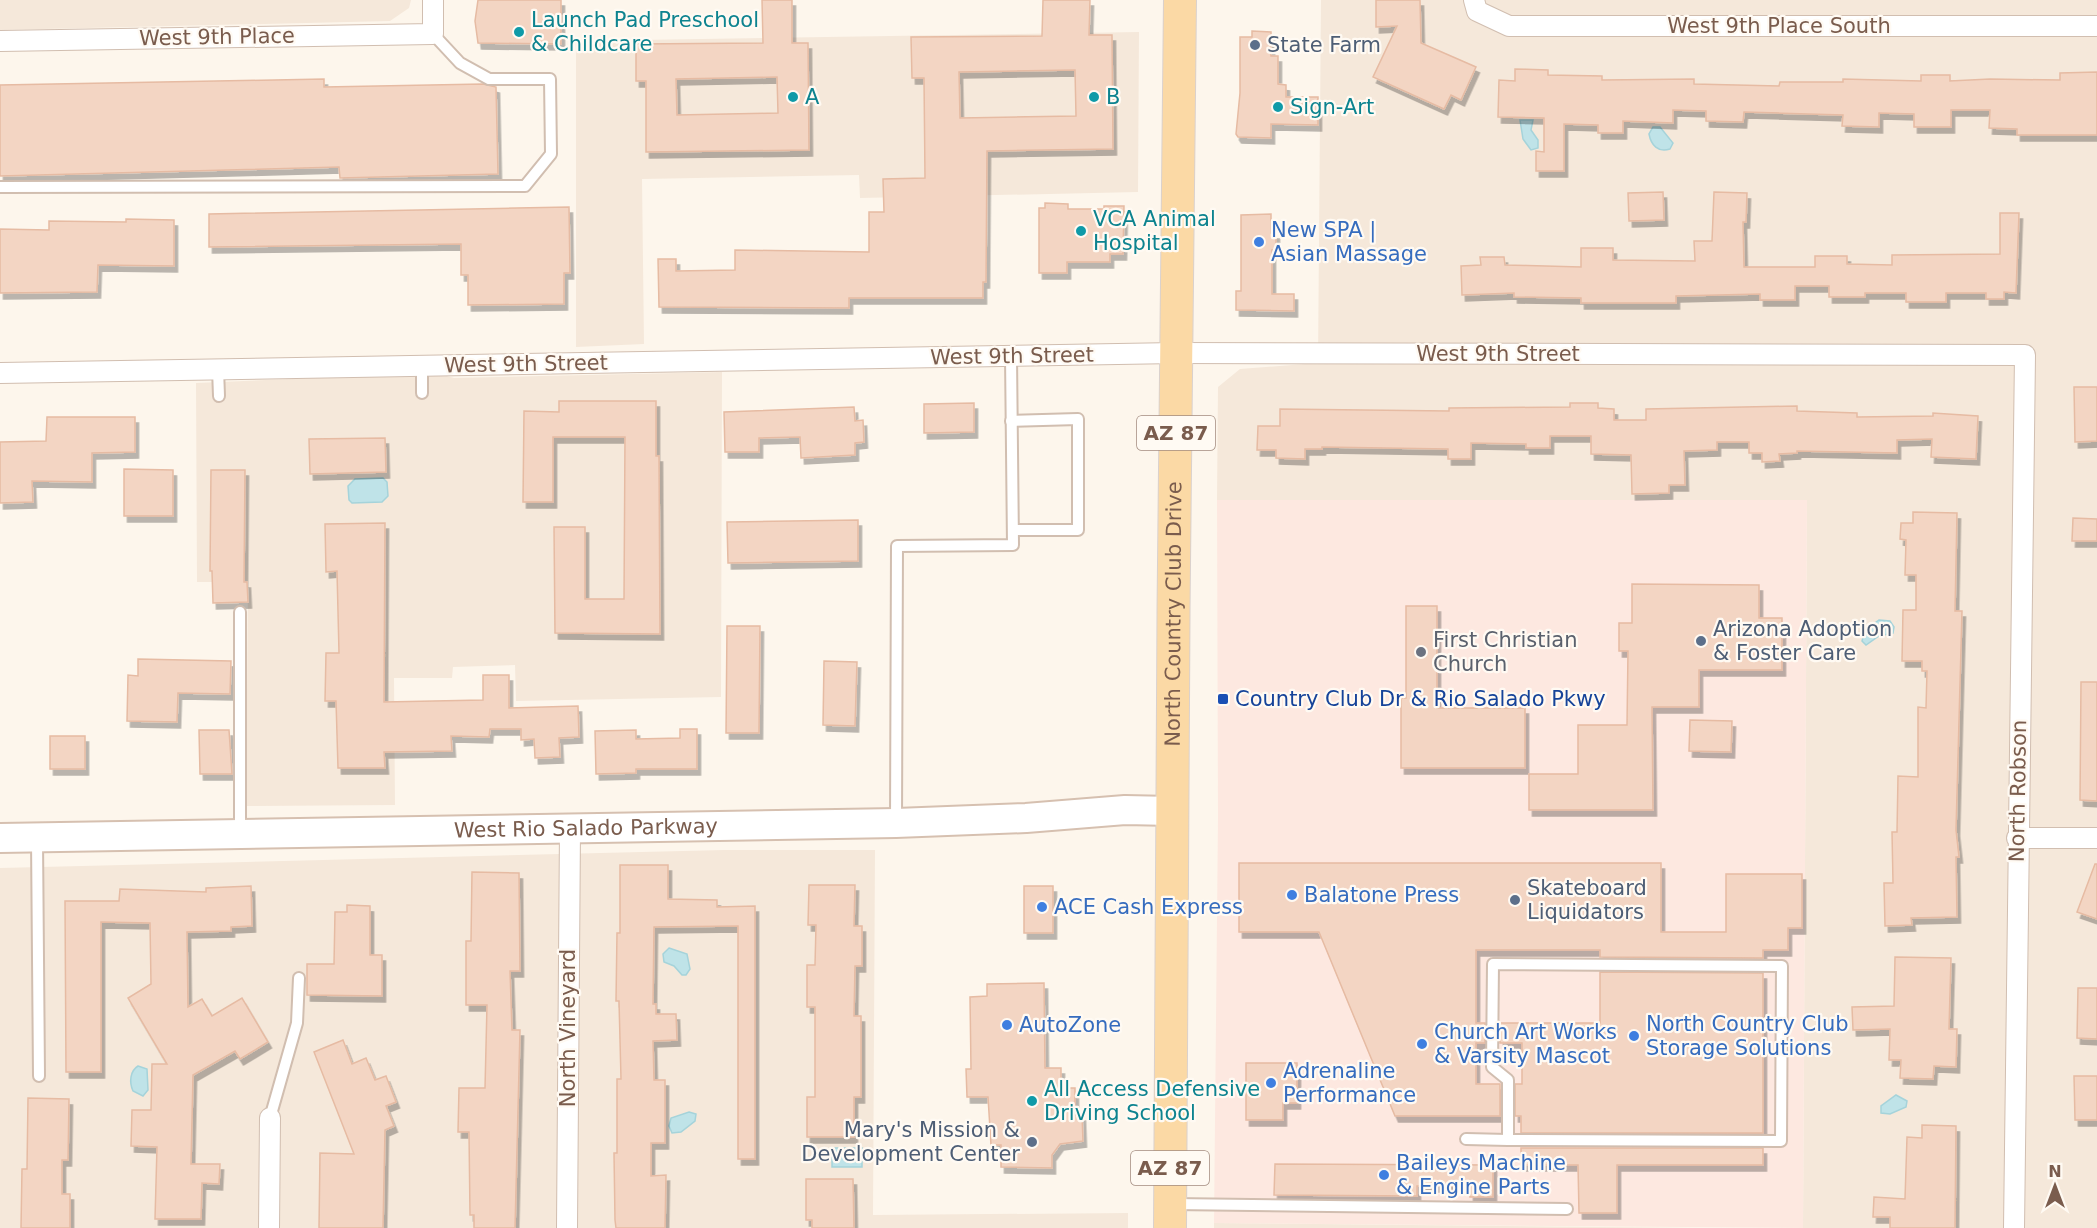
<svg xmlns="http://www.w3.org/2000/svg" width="2097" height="1228" viewBox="0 0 2097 1228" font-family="'DejaVu Sans',sans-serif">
<defs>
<filter id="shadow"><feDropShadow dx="3.5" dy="6" stdDeviation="0" flood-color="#0004"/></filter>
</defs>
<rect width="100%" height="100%" fill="#fdf6ec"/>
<g fill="#f5e8da">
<polygon points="0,0 411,0 409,8 390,21 0,30"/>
<polygon points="1321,0 2097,0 2097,1228 1803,1228 1807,500 1217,500 1218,387 1240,369 1318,363"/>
<polygon points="1139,32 1138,192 860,198 859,175 642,179 644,344 576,347 576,41"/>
<polygon points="722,372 721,697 516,701 515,665 453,667 452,678 394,678 395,805 246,806 248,582 197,582 196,383 435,373 454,378"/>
<polygon points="724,850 875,850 873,1215 1128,1213 1128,1228 0,1228 0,868"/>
<polygon points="1214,1223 1695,1228 1214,1228"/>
</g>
<polygon fill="#fde8e0" points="1217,500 1807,500 1803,1228 1214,1223 1218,817"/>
<g fill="#bfe3e8" stroke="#a5d3da" stroke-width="1.5">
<polygon points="1520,120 1533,120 1531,130 1538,140 1538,148 1531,150 1523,139"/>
<path d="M1653,127H1660L1673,143L1670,149C1658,153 1651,145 1649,134Z"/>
<polygon points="383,478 387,482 388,496 382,502 352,503 349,500 348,486 355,479"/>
<polygon points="1879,620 1890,621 1894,627 1893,633 1879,636 1866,645 1862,641 1865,630"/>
<polygon points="669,948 687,954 690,969 686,975 682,975 674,966 664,962 663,954"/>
<path d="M138,1066L147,1069L148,1090L143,1096L133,1091C129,1082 130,1071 138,1066Z"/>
<polygon points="1896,1095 1907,1101 1906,1107 1890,1114 1881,1113 1881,1106"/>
<polygon points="689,1112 696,1114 695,1121 681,1132 672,1133 669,1126 671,1118"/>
<rect x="832" y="1148" width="30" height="19"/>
</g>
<g fill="#f3d5c3" stroke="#e6bba3" stroke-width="1.5" fill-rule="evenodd" filter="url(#shadow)">
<polygon points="478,0 561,0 561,44 478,43 475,21"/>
<path d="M762,0H792V43H808L809,150L646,152V81H636V44L763,43ZM777,77L778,113L677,115L676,79Z"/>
<path d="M1043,0H1090L1089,35H1112L1113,149L987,151L986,282H983V298H849V308L659,307L658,259H676V271L735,270V250L869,252V212H884L883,179L925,178L924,78H912L911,37L1042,36ZM1075,70L1076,116L960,118L959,72Z"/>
<polygon points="1376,0 1420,0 1421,43 1476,67 1461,100 1451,95 1444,109 1373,77 1397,26 1376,27"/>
<polygon points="1252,31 1271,32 1271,56 1278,56 1278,84 1286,85 1286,97 1318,97 1318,125 1271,124 1271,138 1238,137 1236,134 1240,93 1240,37 1252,37"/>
<polygon points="1515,69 1548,70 1548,75 1602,76 1602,80 1694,79 1694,84 1779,86 1780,82 1843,82 1843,79 1921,81 1921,75 1950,75 1950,81 1990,79 2060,80 2060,73 2097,72 2097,135 2017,135 2017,129 1989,128 1990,110 1951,110 1951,127 1914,127 1914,114 1879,113 1879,127 1842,126 1843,115 1744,112 1743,122 1706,121 1706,111 1673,110 1673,123 1623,121 1623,133 1598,133 1598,125 1564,124 1564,171 1536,171 1536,151 1544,152 1544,118 1498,117 1499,80 1515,81"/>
<polygon points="324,79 324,87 483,84 496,87 498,174 340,178 339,167 0,176 0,85"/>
<polygon points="1663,192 1664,220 1629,221 1628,193"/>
<polygon points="1714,192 1747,193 1746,222 1743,222 1744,267 1815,267 1815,256 1847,256 1847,264 1892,265 1892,255 2000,254 2000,213 2019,213 2016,293 2004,292 2004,299 1986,299 1986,293 1946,293 1946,302 1906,302 1906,293 1865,293 1865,297 1829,297 1829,286 1795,286 1795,300 1760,300 1760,294 1676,296 1676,303 1581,303 1581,298 1514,297 1514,293 1462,295 1461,266 1481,265 1480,257 1504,257 1505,265 1581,267 1581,248 1613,248 1613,260 1695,261 1694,241 1712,241"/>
<polygon points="1045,203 1068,204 1068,209 1104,209 1104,206 1124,206 1123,254 1110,254 1110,262 1067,262 1067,273 1039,273 1039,208 1045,208"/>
<polygon points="569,207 570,273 564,273 564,304 468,305 468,275 461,275 461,244 209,247 209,214"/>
<polygon points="1271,214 1271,233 1276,233 1276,250 1272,250 1272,294 1294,294 1294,311 1236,310 1236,291 1241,291 1241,215"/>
<polygon points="126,219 174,220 174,266 98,265 97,292 0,293 0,229 49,230 49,221 126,222"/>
<polygon points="2074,387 2097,387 2097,441 2075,442"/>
<polygon points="559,401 656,401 656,456 659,456 660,634 555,633 554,527 585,527 585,599 624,599 625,437 553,437 553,502 523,502 524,411 559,412"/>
<polygon points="974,403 974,432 924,433 924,404"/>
<polygon points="1570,403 1598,403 1598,408 1614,409 1614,420 1646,420 1646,409 1797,406 1797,411 1857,413 1857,417 1933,416 1933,413 1978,416 1976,459 1931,457 1932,439 1897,440 1897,453 1797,451 1797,453 1779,454 1780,461 1762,462 1762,453 1749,453 1749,442 1717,442 1717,450 1684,451 1685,485 1669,485 1669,493 1632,494 1631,455 1591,454 1591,436 1550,436 1550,448 1526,448 1526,444 1471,443 1471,459 1448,459 1448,449 1322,447 1322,449 1305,449 1305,459 1276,458 1276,450 1257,450 1258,426 1280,426 1280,409 1449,411 1449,408 1570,407"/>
<polygon points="854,407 855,421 863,420 864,442 855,443 855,455 801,458 800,437 759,438 759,452 725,452 724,412"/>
<polygon points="47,417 135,417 135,452 92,453 92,482 32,481 33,502 0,503 0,442 46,441"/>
<polygon points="385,438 386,472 310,474 309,439"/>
<polygon points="124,469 173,470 173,516 124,516"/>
<polygon points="211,470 245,470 244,582 247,582 248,602 213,603 212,571 210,571"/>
<polygon points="1913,512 1957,513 1955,611 1962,611 1956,830 1959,857 1956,857 1957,917 1911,918 1912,925 1885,926 1884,883 1893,883 1892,832 1897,832 1898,776 1918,777 1918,707 1926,708 1927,671 1922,671 1922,661 1902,661 1903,610 1916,610 1916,575 1905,575 1906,540 1900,539 1901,523 1913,523"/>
<polygon points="2073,518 2097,519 2097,541 2072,541"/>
<polygon points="858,520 858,561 728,563 727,522"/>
<polygon points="385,523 384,702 483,700 483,675 509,675 509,708 578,706 579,737 559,738 560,757 535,758 534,739 521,740 521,729 490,729 489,737 451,736 452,751 384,752 385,768 338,768 336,701 325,701 326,653 339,653 337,571 326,572 325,524"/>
<polygon points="1632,584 1759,585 1759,618 1782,618 1782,670 1699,670 1699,707 1652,707 1653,810 1529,810 1529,774 1578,774 1578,725 1627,725 1628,651 1619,651 1619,623 1632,623"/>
<polygon points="1406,606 1437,606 1437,708 1525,708 1525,768 1401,768 1401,698 1406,698"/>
<polygon points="727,626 760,626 759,733 726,733"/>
<polygon points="138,659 231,661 230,694 178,693 177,722 127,721 128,675 138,676"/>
<polygon points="824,661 857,662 855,726 823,725"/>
<polygon points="2081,682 2097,682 2097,801 2080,800"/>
<polygon points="1690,720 1732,721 1731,752 1689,751"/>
<polygon points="680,729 697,729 697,769 636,769 636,773 596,774 595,731 636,730 636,739 680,738"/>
<polygon points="199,730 229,730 232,774 200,774"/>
<rect x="50" y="736" width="35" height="33"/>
<polygon points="1239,863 1661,863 1661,932 1726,932 1726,874 1802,874 1802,928 1788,928 1788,950 1763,950 1763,958 1600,957 1600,950 1476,950 1476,1023 1485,1023 1485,1043 1476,1043 1476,1084 1500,1084 1500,1116 1395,1116 1319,932 1239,932"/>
<polygon points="2095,864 2097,864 2097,919 2077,912"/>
<polygon points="620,865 668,865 668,899 717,900 717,907 755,906 755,1159 738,1159 738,926 654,927 653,1004 656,1004 656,1014 676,1014 677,1040 653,1041 654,1080 665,1080 665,1143 651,1143 651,1176 666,1175 665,1228 616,1228 615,1220 614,1153 617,1153 617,1079 621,1079 619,1001 616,1001 617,933 620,933"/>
<polygon points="472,872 519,873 520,971 510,971 512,1030 520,1030 515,1228 474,1228 474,1215 470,1215 469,1132 458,1132 459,1088 485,1088 487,1005 466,1005 466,941 471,941"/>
<polygon points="809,885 855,885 854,926 862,926 862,966 855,966 854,1016 861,1016 861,1097 854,1097 854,1137 807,1137 807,1097 815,1097 815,1007 807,1007 807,965 815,965 816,925 808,925"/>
<polygon points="251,886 252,926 231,927 231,931 187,932 188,1007 202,999 212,1016 242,998 268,1042 240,1059 235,1051 193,1075 191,1164 220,1164 219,1184 202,1183 201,1219 155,1219 157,1147 131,1146 132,1110 151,1110 152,1064 167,1064 128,998 151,984 150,923 101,922 101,1072 66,1072 65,901 119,901 120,889 206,892 206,888"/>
<rect x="1024" y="886" width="29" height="47"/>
<polygon points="347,905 370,906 370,955 382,955 382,996 307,995 307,964 334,964 335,912 347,912"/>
<polygon points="1895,957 1951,958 1949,1029 1957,1029 1956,1067 1934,1066 1933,1079 1900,1078 1901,1060 1889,1060 1890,1029 1853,1030 1852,1007 1894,1006"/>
<polygon points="1600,972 1763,973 1763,1133 1521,1133 1521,1116 1515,1116 1515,1084 1522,1084 1522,1043 1500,1043 1500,1023 1600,1023"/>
<polygon points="1044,983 1045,1068 1061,1068 1061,1088 1075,1088 1075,1115 1082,1115 1083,1141 1060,1144 1052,1155 1052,1168 1001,1167 1001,1145 991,1145 988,1097 967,1097 966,1069 971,1069 970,997 987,996 987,984"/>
<polygon points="2078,988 2097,988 2097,1039 2077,1038"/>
<polygon points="343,1040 352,1064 366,1058 375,1080 386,1076 396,1102 386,1106 394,1126 385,1130 383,1228 319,1228 320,1153 354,1154 314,1052"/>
<polygon points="1246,1063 1297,1063 1297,1103 1283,1103 1283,1120 1246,1120"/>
<polygon points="2074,1076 2097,1076 2097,1120 2075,1120"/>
<polygon points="28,1098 69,1099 68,1160 62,1160 62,1194 70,1194 70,1228 21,1228 22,1169 27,1169"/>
<polygon points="1922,1125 1956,1126 1955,1228 1890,1228 1890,1217 1873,1217 1874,1197 1905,1199 1907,1137 1922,1138"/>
<polygon points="1521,1148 1763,1148 1763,1165 1617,1165 1617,1213 1579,1213 1578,1165 1521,1165"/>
<polygon points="1275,1164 1493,1165 1493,1197 1470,1197 1470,1186 1417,1186 1417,1196 1274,1195"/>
<polygon points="806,1179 853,1179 854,1228 812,1228 812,1220 806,1220"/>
</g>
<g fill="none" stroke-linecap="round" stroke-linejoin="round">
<defs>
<g id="service">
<polyline points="0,187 525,186 551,154 550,79 489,79 460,63 433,34"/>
<polyline points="422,366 422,393"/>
<polyline points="218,369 219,396"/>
<polyline points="1011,421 1078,419 1078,530 1013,530"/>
<polyline points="240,612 240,833"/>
<polyline points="896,823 897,546 1013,545 1011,356"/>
<polyline points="37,839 39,1076"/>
<polyline points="270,1118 297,1023 299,978"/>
<polyline points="1466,1139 1508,1140 1781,1141 1782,966 1493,964 1492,1067 1508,1080 1508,1140"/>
<polyline points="1173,1204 1567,1209"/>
</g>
<g id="minor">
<polyline points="1474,0 1477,11 1509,26 2097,26"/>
<polyline points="0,41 433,34 433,0"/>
<polyline points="0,373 1176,353 2025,355 2014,1228"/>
<polyline points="2017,838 2097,838"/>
<polyline points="269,1228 270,1118"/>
<polyline points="567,1228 570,828"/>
</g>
<g id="secondary">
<path id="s1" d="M0,838L896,823L1026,818L1125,810L1172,811"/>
</g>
<g id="primary">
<path id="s2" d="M1170,1228C1173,819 1173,409 1180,0"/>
</g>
</defs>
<use href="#service" stroke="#d1beb0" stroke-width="14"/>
<use href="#minor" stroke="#d1beb0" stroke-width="22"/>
<use href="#secondary" stroke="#d6c0b0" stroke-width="32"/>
<use href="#primary" stroke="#dad1cd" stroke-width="34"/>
<use href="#service" stroke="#fff" stroke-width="10"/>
<use href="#minor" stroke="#fff" stroke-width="20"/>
<use href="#secondary" stroke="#fff" stroke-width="28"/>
<use href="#primary" stroke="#fbd9a5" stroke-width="32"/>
</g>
<g fill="#0f9aa8" stroke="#fffaf3" stroke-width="2">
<circle cx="519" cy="32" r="6"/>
<circle cx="793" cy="97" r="6"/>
<circle cx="1094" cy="97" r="6"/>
<circle cx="1278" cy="107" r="6"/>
<circle cx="1081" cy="231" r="6"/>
<circle cx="1032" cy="1101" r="6"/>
</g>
<g fill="#5c6f8a" stroke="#fffaf3" stroke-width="2">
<circle cx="1255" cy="45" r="6"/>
<circle cx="1701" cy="641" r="6"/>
<circle cx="1515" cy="900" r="6"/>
<circle cx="1032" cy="1142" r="6"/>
</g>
<g fill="#3f7fe0" stroke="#fffaf3" stroke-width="2">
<circle cx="1259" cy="242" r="6"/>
<circle cx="1292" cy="895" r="6"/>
<circle cx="1042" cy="907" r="6"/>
<circle cx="1007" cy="1025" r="6"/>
<circle cx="1634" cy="1036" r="6"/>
<circle cx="1422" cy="1044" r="6"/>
<circle cx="1271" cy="1083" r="6"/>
<circle cx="1384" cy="1175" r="6"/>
</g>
<circle fill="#6b7280" stroke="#fffaf3" stroke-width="2" cx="1421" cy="652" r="6"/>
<rect fill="#1a4fb4" stroke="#fffaf3" stroke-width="2" x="1217" y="693" width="12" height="12" rx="3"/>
<g text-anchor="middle" stroke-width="4.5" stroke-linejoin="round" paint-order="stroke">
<g fill="#fffaf3" stroke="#a28b7f" stroke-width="1.5">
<rect x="1137" y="416" width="78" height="34" rx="4.5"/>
<rect x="1131" y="1151" width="78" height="34" rx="4.5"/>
</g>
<g font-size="20" font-weight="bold" fill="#7a5c4d">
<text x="1176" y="440">AZ 87</text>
<text x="1170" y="1175">AZ 87</text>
</g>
<g font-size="21" fill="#0d838f" stroke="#fffaf3" text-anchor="start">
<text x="531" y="27">Launch Pad Preschool<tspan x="531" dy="24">&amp; Childcare</tspan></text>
<text x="805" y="104">A</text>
<text x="1106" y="104">B</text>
<text x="1290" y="114">Sign-Art</text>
<text x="1093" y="226">VCA Animal<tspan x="1093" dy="24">Hospital</tspan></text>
<text x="1044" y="1096">All Access Defensive<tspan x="1044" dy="24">Driving School</tspan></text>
</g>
<g font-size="21" fill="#7a5c4d" stroke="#fffaf3">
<text x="1779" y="33">West 9th Place South</text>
<text transform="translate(217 37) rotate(-1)" y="7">West 9th Place</text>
<text x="1498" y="361">West 9th Street</text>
<text transform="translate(1012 356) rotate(-1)" y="7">West 9th Street</text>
<text transform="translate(526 364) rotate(-1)" y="7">West 9th Street</text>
<text dy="7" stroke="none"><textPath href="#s2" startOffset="614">North Country Club Drive</textPath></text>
<text transform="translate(2018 791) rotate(-89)" y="7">North Robson</text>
<text dy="7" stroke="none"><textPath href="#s1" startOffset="586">West Rio Salado Parkway</textPath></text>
<text transform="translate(568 1028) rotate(-90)" y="7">North Vineyard</text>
</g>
<g font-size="21" fill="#4e5e75" stroke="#fffaf3" text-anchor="start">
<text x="1267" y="52">State Farm</text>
<text x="1713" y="636">Arizona Adoption<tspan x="1713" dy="24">&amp; Foster Care</tspan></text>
<text x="1527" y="895">Skateboard<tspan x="1527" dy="24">Liquidators</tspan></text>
<text x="1020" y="1137" text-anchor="end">Mary's Mission &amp;<tspan x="1020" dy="24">Development Center</tspan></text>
</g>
<g font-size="21" fill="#366cbe" stroke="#fffaf3" text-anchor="start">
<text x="1271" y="237">New SPA |<tspan x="1271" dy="24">Asian Massage</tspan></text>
<text x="1304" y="902">Balatone Press</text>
<text x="1054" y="914">ACE Cash Express</text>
<text x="1646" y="1031">North Country Club<tspan x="1646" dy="24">Storage Solutions</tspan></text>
<text x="1019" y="1032">AutoZone</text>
<text x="1434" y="1039">Church Art Works<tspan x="1434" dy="24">&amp; Varsity Mascot</tspan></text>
<text x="1283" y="1078">Adrenaline<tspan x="1283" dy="24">Performance</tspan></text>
<text x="1396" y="1170">Baileys Machine<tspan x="1396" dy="24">&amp; Engine Parts</tspan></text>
</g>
<g font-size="21" fill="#5b616d" stroke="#fffaf3" text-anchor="start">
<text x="1433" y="647">First Christian<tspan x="1433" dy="24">Church</tspan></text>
</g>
<g font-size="21" fill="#164399" stroke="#fffaf3" text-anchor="start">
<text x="1235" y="706">Country Club Dr &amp; Rio Salado Pkwy</text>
</g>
</g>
<g transform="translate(2055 1186)" stroke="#fffaf3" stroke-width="4.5" paint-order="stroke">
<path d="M0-4.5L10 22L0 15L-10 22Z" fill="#7a5c4d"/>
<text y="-9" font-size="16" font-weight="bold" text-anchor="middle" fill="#7a5c4d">N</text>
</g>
</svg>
